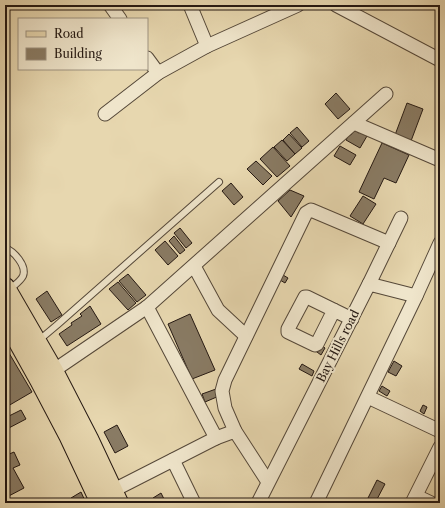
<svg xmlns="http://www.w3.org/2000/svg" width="445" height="508" viewBox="0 0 445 508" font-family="'Libre Caslon Text',serif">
<rect width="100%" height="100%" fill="#e7d7af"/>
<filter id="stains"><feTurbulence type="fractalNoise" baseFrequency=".005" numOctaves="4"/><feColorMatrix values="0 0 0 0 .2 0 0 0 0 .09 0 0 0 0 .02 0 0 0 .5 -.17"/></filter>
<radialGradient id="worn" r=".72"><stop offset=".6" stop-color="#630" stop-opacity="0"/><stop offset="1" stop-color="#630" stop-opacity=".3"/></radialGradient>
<g fill="#897b64" stroke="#241812">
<polygon points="336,93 350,109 338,119 325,104"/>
<polygon points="407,103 423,109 411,141 395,135"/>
<polygon points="297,127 309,141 302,147 290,133"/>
<polygon points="354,130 359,133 360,132 367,136 360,148 346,140 349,134 351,135"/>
<polygon points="289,134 302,148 295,154 283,140"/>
<polygon points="282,140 295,154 287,161 274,147"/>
<polygon points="382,143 409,155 396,183 384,178 374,199 359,192"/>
<polygon points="340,146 356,155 350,165 334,156"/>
<polygon points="273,147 290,166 277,177 260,159"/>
<polygon points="256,161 272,176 263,185 247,169"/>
<polygon points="231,183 243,197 234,205 222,191"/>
<polygon points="290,190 304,196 291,217 278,201"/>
<polygon points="363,196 376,204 363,224 350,216"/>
<polygon points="180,228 192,243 186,248 174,233"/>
<polygon points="174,236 185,250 180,254 169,241"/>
<polygon points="165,241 178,256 168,265 155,250"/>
<polygon points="128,274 146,295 137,302 119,281"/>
<polygon points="283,275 288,278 285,283 280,280"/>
<polygon points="118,282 136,303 128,310 109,289"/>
<polygon points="47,291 62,315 51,322 36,299"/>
<polygon points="90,306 101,324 67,346 59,334 72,325 71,323 82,316 80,314"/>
<polygon points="190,314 215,370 192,379 168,324"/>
<polygon points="321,345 325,348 321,355 317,352"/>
<polygon points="9,353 32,392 8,406 5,402 5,393 7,392 5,389 5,355"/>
<polygon points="394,361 402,366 396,376 388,372"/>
<polygon points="302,364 314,371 312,376 299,369"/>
<polygon points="382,386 390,391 387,396 379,391"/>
<polygon points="216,389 219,396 205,402 202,394"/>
<polygon points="423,405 427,407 424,414 420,411"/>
<polygon points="21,410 26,419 5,430 5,418"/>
<polygon points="117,425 128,446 115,453 104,432"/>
<polygon points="14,452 20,465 13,468 24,488 5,498 5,453 7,455"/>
<polygon points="377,480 385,484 375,503 373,503 367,500"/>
<polygon points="81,492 86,503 74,503 71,498"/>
<polygon points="161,493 166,503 156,503 153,498"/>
</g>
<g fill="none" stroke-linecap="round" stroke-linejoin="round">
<defs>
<g id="service">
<path d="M5,248C14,251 27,266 23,276C20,282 13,286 9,290"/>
<polyline points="38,341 57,325 219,182"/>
</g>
<g id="minor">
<polyline points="110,5 120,19"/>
<polyline points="190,5 207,46"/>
<polyline points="336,5 440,60"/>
<polyline points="147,58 158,73"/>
<polyline points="105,114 158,73 207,46 298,5"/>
<polyline points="354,123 440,160"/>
<polyline points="194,266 218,310 246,336"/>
<polyline points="369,284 401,218"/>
<polyline points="147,307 216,438"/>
<polyline points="334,310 317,344 315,345 288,332 288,329 305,297 307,297 352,319"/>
<polyline points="53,371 147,307 386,94"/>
<polyline points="368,397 440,431"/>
<polyline points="235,431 225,408 222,391 225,380 306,213 311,210 389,243"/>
<polyline points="173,460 194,503"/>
<polyline points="112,491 216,438 235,431 268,482"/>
<polyline points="416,496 431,503"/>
<polyline points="258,503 369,284 416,296"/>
<polyline points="316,503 416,296 440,243"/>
<polyline points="412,503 440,447"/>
</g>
<g id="primary">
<polyline points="5,288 53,371 88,439 118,503"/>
<polyline points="5,317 40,380 69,435 101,503"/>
</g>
</defs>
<use href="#service" stroke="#554839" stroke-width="8"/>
<use href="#minor" stroke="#554839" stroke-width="15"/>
<use href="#primary" stroke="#241812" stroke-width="22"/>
<use href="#service" stroke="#efe5cb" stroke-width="6"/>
<use href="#minor" stroke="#efe5cb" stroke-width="13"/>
<use href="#primary" stroke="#e7d7af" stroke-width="20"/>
</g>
<g text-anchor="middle" stroke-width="4" stroke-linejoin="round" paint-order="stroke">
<g font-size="12" fill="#241812" stroke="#efe5cb">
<text transform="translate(338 346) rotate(-63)" y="4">Bay Hills road</text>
</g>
</g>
<rect width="445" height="508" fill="none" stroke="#e7d7af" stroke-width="20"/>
<rect x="6" y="6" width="433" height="496" fill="none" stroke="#241812" stroke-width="2"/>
<rect x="10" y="10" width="425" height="488" fill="none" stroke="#241812"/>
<rect x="18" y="18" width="130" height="52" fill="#efe5cb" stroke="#9e9381"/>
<rect x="26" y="31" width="20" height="6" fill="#e7d7af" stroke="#9e9381"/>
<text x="54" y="38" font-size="12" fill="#241812">Road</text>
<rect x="26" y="48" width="20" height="12" fill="#897b64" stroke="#9e9381"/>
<text x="54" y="58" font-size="12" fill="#241812">Building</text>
<rect width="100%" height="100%" filter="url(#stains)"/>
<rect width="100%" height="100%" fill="url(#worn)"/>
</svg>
